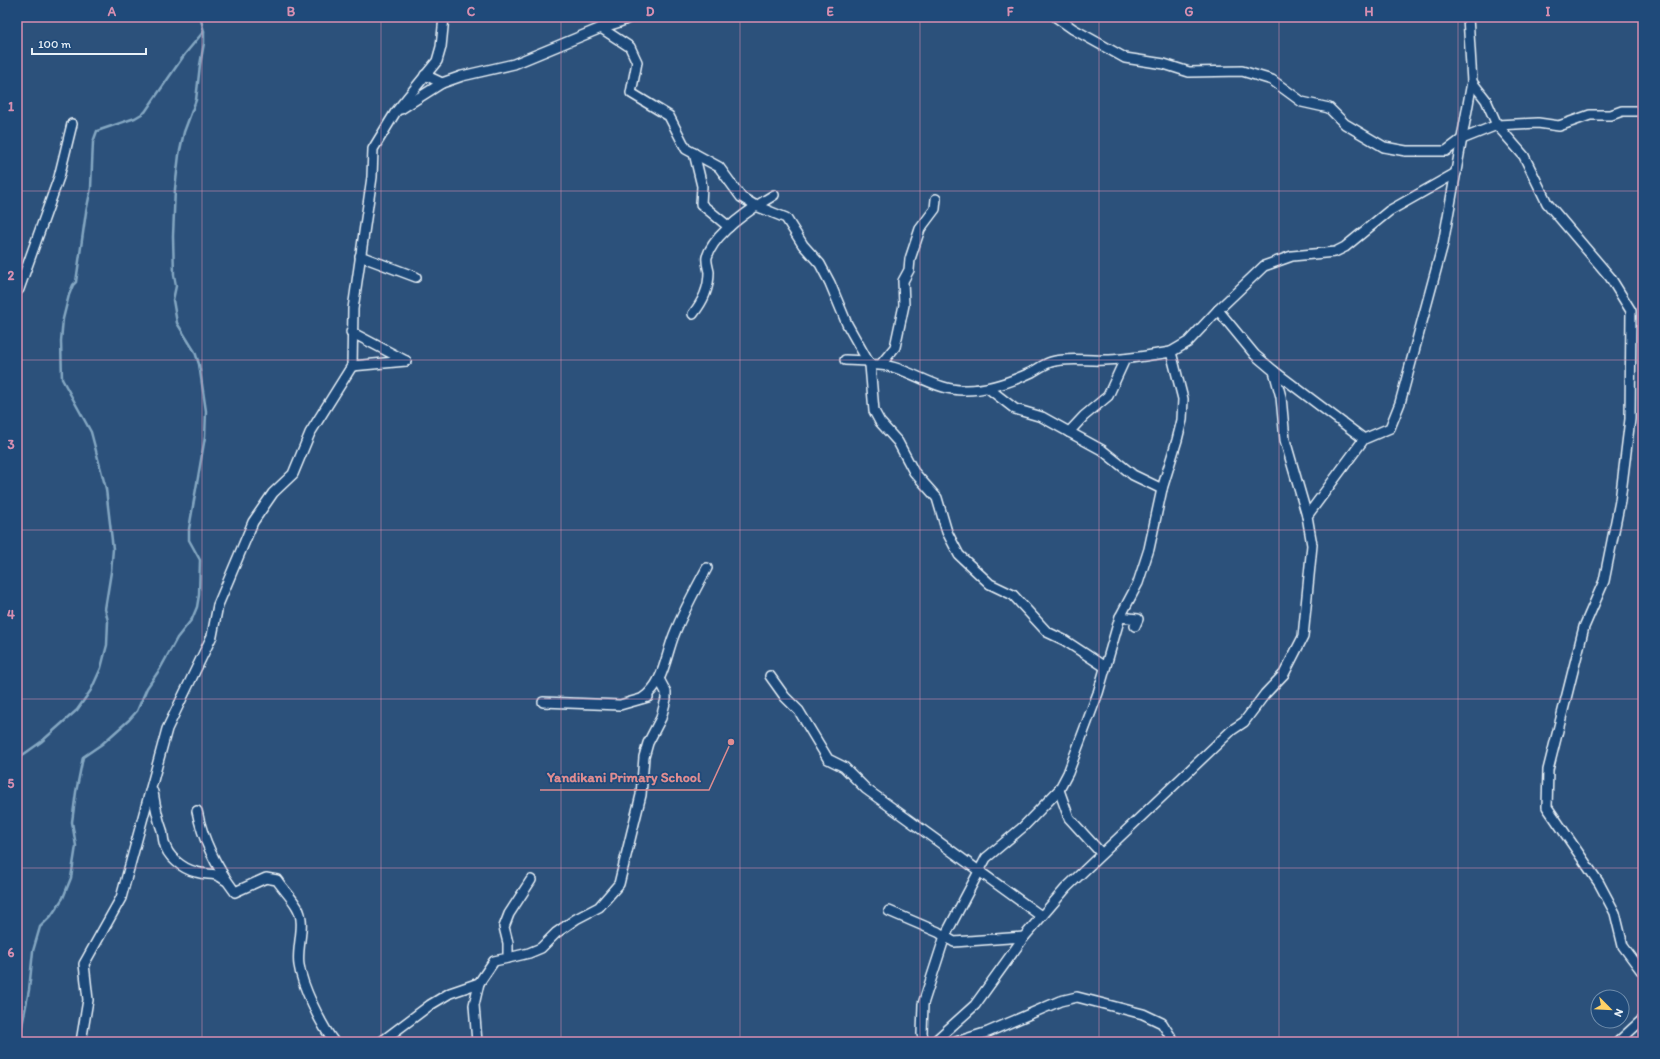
<svg xmlns="http://www.w3.org/2000/svg" width="1660" height="1059" viewBox="0 0 1660 1059" font-family="Itim,sans-serif">
<rect width="100%" height="100%" fill="#2c517b"/>
<filter id="ink" filterUnits="userSpaceOnUse"><feTurbulence type="fractalNoise" baseFrequency=".025" numOctaves="2"/><feDisplacementMap in="SourceGraphic" scale="8" xChannelSelector="R" yChannelSelector="G"/><feConvolveMatrix kernelMatrix="1 2 1 2 8 2 1 2 1" color-interpolation-filters="sRGB"/></filter>
<g filter="url(#ink)">
<g fill="none" stroke-linecap="round" stroke-linejoin="round">
<g stroke="#84a7c2" stroke-width="2.5">
<polyline points="17,759 41,742 77,710 91,690 101,668 107,645 108,621 105,609 111,572 113,549 106,489 91,432 62,379 61,341 63,319 69,295 73,285 76,282 86,212 91,188 93,142 97,131 135,118 145,112 185,54 204,31"/>
<polyline points="19,1042 29,990 33,951 40,927 51,916 63,898 71,878 76,846 72,822 76,792 83,757 102,744 129,720 137,711 147,688 160,669 177,638 192,619 197,607 199,595 200,560 189,540 189,529 205,437 206,411 199,364 195,352 177,323 173,300 176,286 174,275 173,236 175,189 179,155 184,132 196,100 200,65 204,43 204,31 200,17"/>
</g>
<defs>
<g id="street">
<polyline points="1056,17 1073,29 1125,58 1164,64 1189,72 1242,71 1272,80 1302,102 1329,108 1345,124 1384,147 1406,151 1446,151 1462,139 1497,125 1486,100 1472,82"/>
<path d="M601,28C611,24 622,23 630,17"/>
<polyline points="425,75 442,83 462,76 514,64 601,28 630,47 637,62 631,93 669,116 686,149 719,167 741,197 756,206 786,218 803,245 820,264 830,283 847,324 870,365 874,411 880,422 898,442 914,472 937,498 947,532 959,555 990,584 1013,595 1047,632 1064,640 1105,667"/>
<polyline points="401,109 442,83"/>
<polyline points="1497,125 1524,156 1547,203 1610,277 1631,311 1630,419 1620,501 1604,581 1584,627 1548,770 1547,807 1599,883 1615,913 1623,946 1643,973"/>
<polyline points="1497,125 1538,123 1559,126 1590,115 1611,115 1622,111 1643,111"/>
<polyline points="694,153 702,186 701,204 729,227"/>
<polyline points="360,256 416,277"/>
<polyline points="17,291 19,289 59,177 72,124"/>
<polyline points="1218,310 1264,266 1292,256 1335,252 1345,247 1389,211 1456,173"/>
<path d="M693,314C703,301 709,289 709,272C708,267 706,261 707,257C714,233 754,207 774,195"/>
<polyline points="351,332 406,361"/>
<polyline points="845,360 868,361"/>
<polyline points="882,363 895,347 904,305 903,281 909,270 910,259 920,229 935,209 936,199"/>
<path d="M870,365C903,361 932,392 966,390C989,390 1011,382 1032,372C1038,369 1044,364 1051,362C1068,357 1087,361 1105,360C1127,360 1149,355 1171,352"/>
<polyline points="352,366 406,361"/>
<polyline points="1274,371 1364,439"/>
<polyline points="988,388 1015,409 1042,417 1069,432 1102,450 1133,475 1162,489"/>
<polyline points="1069,432 1084,416 1108,396 1125,359"/>
<polyline points="1120,617 1138,583 1149,549 1162,489 1177,440 1182,420 1183,399 1171,352 1188,342 1218,310 1255,355 1274,371 1281,397 1285,440 1307,516"/>
<polyline points="770,676 785,697 799,711 828,759 844,767 866,789 1041,916"/>
<path d="M643,698C664,683 665,658 674,635C683,612 695,590 707,568"/>
<polyline points="543,702 620,705 648,697"/>
<polyline points="1059,790 1069,818 1101,853"/>
<path d="M153,792C155,805 157,817 162,830C163,834 163,838 164,842C167,857 183,869 196,872C209,876 213,871 225,880"/>
<path d="M197,811C203,841 217,868 235,892L266,878L277,880C283,889 292,898 297,907C307,923 296,947 299,965C302,986 321,1025 334,1042"/>
<polyline points="889,911 938,932 954,942 1024,937"/>
<polyline points="508,958 529,953 541,948 556,933 576,919 599,907 619,884 641,795 644,757 648,743 661,718 666,699 666,692 659,679"/>
<polyline points="81,1042 88,1000 84,964 121,898 167,729 212,636 218,605 253,522 273,493 293,474 310,433 352,366 353,309 372,177 373,149 395,113 437,61 441,47 444,17"/>
<polyline points="381,1042 430,1005 450,993 479,983"/>
<polyline points="477,1042 474,1005 479,983 494,961 508,958 508,943 504,927 509,914 531,880"/>
<polyline points="925,1042 922,1034 923,1004 945,936 986,858 1023,827 1059,790 1068,773 1098,693 1120,617 1138,619 1135,626"/>
<polyline points="934,1042 975,1005 1024,937 1066,888 1232,730 1244,722 1265,694 1284,674 1303,637 1312,545 1307,516 1364,439 1390,428 1400,403 1443,244 1472,82 1468,17"/>
<polyline points="956,1042 988,1032 1060,1001 1077,997 1143,1014 1162,1023 1174,1042"/>
<polyline points="1618,1042 1643,1019"/>
</g>
</defs>
<use href="#street" stroke="#e8f1f8" stroke-width="12"/>
<use href="#street" stroke="#1f4a7a" stroke-width="9"/>
</g>
</g>
<path fill="none" stroke="#d78fb1" stroke-width="1" stroke-opacity="0.55" d="M202,17V1042M381,17V1042M561,17V1042M740,17V1042M920,17V1042M1099,17V1042M1279,17V1042M1458,17V1042M17,191H1643M17,360H1643M17,530H1643M17,699H1643M17,868H1643"/>
<path fill="none" stroke="#df8c90" stroke-width="1.5" d="M731 742L709 790H540"/>
<circle fill="#df8c90" stroke="#1f4a7a" stroke-width="1.5" cx="731" cy="742" r="4"/>
<g font-size="14" text-anchor="middle" font-weight="bold" fill="#df8c90" stroke="#1f4a7a" stroke-width="3.5" stroke-linejoin="round" paint-order="stroke">
<text x="624" y="782">Yandikani Primary School</text>
</g>
<rect width="1660" height="1059" fill="none" stroke="#1f4a7a" stroke-width="44"/>
<g transform="translate(1610 1009) rotate(114)"><circle r="19" fill="#1f4a7a" stroke="#6f8dac"/>
<path d="M0-3L7 15L0 10L-7 15Z" fill="#ffd166"/>
<text y="-6" font-size="11" font-weight="bold" text-anchor="middle" fill="#e8f1f8">N</text>
</g>
<path d="M32 48v6h114v-6" fill="none" stroke="#e8f1f8" stroke-width="2"/>
<text x="38" y="48" font-size="12" fill="#e8f1f8" stroke="#1f4a7a" stroke-width="3" paint-order="stroke">100 m</text>
<rect x="22" y="22" width="1616" height="1015" fill="none" stroke="#d78fb1" stroke-width="1.5"/>
<g font-size="13" text-anchor="middle" font-weight="bold" fill="#d78fb1">
<text x="112" y="16">A</text>
<text x="291" y="16">B</text>
<text x="471" y="16">C</text>
<text x="650" y="16">D</text>
<text x="830" y="16">E</text>
<text x="1010" y="16">F</text>
<text x="1189" y="16">G</text>
<text x="1369" y="16">H</text>
<text x="1548" y="16">I</text>
<text x="11" y="111">1</text>
<text x="11" y="280">2</text>
<text x="11" y="449">3</text>
<text x="11" y="619">4</text>
<text x="11" y="788">5</text>
<text x="11" y="957">6</text>
</g>
</svg>
